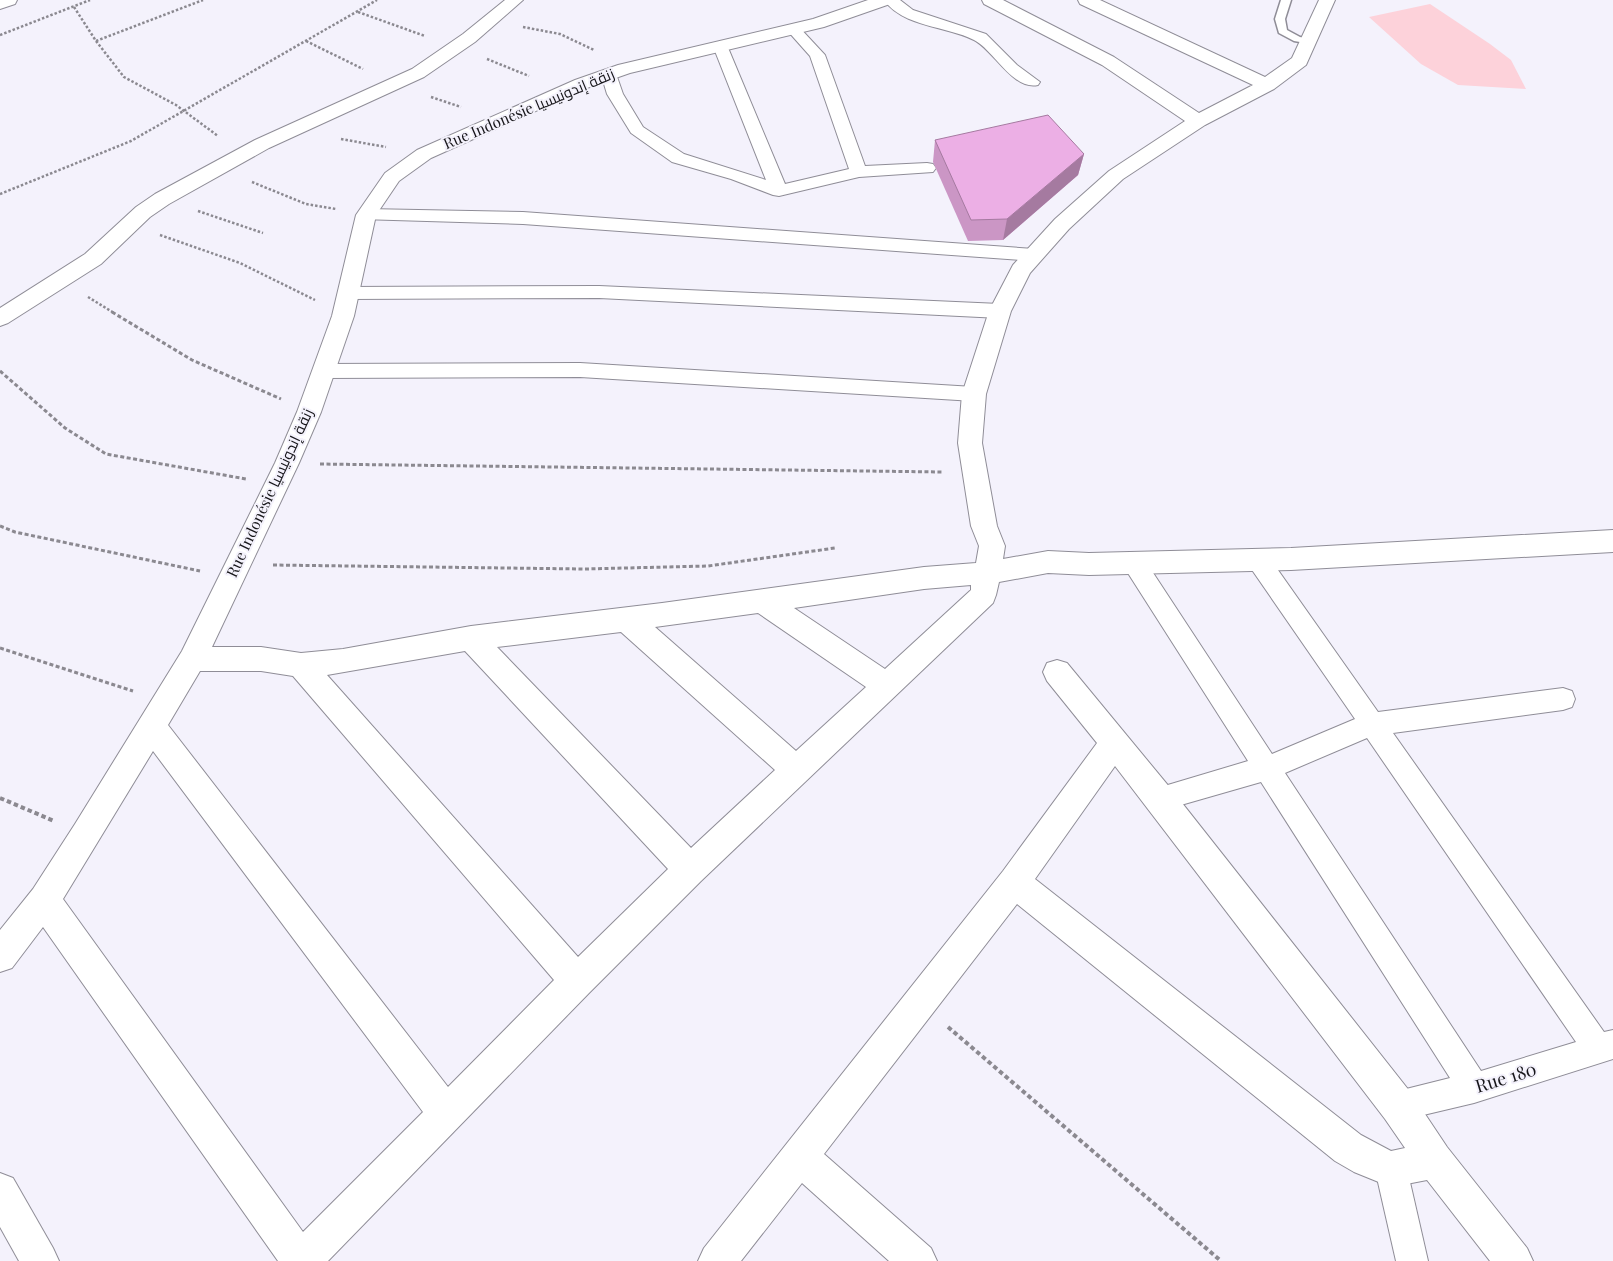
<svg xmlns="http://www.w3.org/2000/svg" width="1613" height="1261" viewBox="0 0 1613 1261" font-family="'Playfair Display',Cairo,serif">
<rect width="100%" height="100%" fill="#f4f2fc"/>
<polygon fill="#fdd2da" points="1430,4 1490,44 1511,60 1526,89 1458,85 1421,64 1369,17"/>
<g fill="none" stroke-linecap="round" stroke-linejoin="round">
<defs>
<polygon id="service" points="1281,0 1291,0 1285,19 1287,30 1300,37 1312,40 1312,44 1294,41 1279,33 1275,19"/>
<g id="pedestrian">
<path d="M884,0H900L913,10L986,34L1017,65L1040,82L1038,85C1013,91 993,49 974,40C947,26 903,27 884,0Z"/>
<polygon points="793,25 798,26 825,55 865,166 927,163 933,164 936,168 933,172 859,177 779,196 773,195 731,179 672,162 631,133 607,94 601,74 603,71 615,71 623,94 643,127 684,154 766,180 713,46 716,43 726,43 785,184 849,169 810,56 786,29 788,26"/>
<polygon points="366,209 523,212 1034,249 1040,251 1043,255 1040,259 1034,261 523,224 360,219 357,215 360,211"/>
<polygon points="599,286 1000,304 1007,306 1010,311 1007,316 1000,318 599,298 348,299 341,298 339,293 341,288 348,287"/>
<polygon points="580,363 974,387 981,389 984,394 981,399 974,401 580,377 324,378 317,376 314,371 317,366 324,364"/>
<path d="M1258,551L1266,553L1378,712L1563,688L1572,691L1575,699L1572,707L1563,710L1393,733L1604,1032L1613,1030V1059L1474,1103L1398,1121L1387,1117L1383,1106L1387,1095L1398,1091L1450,1078L1261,782L1160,811L1151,808L1147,799L1151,790L1248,761L1126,570L1123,563L1126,556L1134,554L1142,556L1272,754L1355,719L1250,567L1247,560L1250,553ZM1367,738L1576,1042L1481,1071L1285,773Z"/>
<polygon points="1391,1153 1402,1158 1407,1169 1428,1261 1396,1261 1375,1169 1380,1158"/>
</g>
<g id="minor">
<polygon points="0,0 17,0 15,4 0,9"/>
<path d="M868,0H892L890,4L824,27L630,73L587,88L431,158L399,181L376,215L354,316L321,412L299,463L212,647H261L301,653L343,649L471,626L662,603L924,567L976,563L979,546L971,526L958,443L962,394L989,311L1013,265L1055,219L1109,171L1185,121L1102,65L984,4L982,0H1003L1114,57L1199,113L1253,85L1080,4L1078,0H1100L1265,77L1292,58L1319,0H1335L1306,65L1274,89L1205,125L1123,179L1069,229L1030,273L1011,311L986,394L982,443L997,526L1005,546L1003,559L1048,551L1089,553L1291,548L1613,530V552L1291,570L1089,575L1048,573L999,582L996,595L993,603L701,881L589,993L328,1261H278L43,927L12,968L0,972V930L33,889L75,824L182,651L275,463L297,412L332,316L356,215L385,173L417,150L575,80L618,65L813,19ZM971,585V590L885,669L794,608L924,589ZM758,613L866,687L796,751L655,627ZM621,632L775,770L691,848L497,647ZM465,651L668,869L578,957L327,675ZM200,671H261L293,676L554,980L448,1087L168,725ZM153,751L423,1112L303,1232L63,899Z"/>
<path d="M1057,660L1067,663L1171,789L1411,1093L1447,1147L1527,1248L1533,1261H1490L1427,1180L1391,1187L1354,1172L1335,1161L1017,904L824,1154L931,1248L937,1261H889L802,1183L741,1261H698L704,1248L1003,871L1097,743L1047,681L1043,672L1047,663ZM1115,766L1385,1119L1405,1148L1391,1151L1361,1135L1035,879Z"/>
<polygon points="0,1173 13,1178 53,1248 59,1261 19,1261 0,1227"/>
</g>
<polygon id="tertiary" points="505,0 523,0 475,42 424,77 269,148 169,204 150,217 101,264 8,323 0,326 0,308 85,254 136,207 155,194 255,140 412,69 463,34"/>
</defs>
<use href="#service" stroke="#8f8d97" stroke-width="3"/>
<use href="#pedestrian" stroke="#8f8d97" stroke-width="2"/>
<use href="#minor" stroke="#8f8d97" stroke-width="2"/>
<use href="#tertiary" stroke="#8f8d97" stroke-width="2"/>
<g stroke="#8b8990" stroke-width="2.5" stroke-dasharray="2.5 2" stroke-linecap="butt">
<polyline points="74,7 96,41 124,77 176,105 218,136"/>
<polyline points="358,12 425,36"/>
<polyline points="523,27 560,34 594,50"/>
<polyline points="0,35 90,0"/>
<polyline points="96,41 203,0"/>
<polyline points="306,41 363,69"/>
<polyline points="487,59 529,76"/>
<polyline points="431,97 461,107"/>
<polyline points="341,139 386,147"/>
<polyline points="252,182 306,204 336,209"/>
<polyline points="0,194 131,141 377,0"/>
<polyline points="198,211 263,233"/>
<polyline points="160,235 240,263 315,300"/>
<polyline points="88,297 114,313"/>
</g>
<g stroke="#8b8990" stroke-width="3" stroke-dasharray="4 2.5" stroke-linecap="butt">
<polyline points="112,312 192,360 281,399"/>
<polyline points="0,371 65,428 106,454 246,479"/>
<polyline points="320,464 942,472"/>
<polyline points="0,526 15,532 200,571"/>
<polyline points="273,565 584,569 708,566 835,548"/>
<polyline points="0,648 133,691"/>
</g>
<g stroke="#8b8990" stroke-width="4" stroke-dasharray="4.5 3" stroke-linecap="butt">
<polyline points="0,798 54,821"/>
<polyline points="948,1027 1221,1261"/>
</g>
<use href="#service" fill="#fff" fill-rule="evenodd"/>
<use href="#pedestrian" fill="#fff" fill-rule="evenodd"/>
<use href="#minor" fill="#fff" fill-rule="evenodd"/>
<use href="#tertiary" fill="#fff" fill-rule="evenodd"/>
</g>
<polygon fill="#cb96c5" points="935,140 1084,154 1078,175 1003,240 968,241 933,162"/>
<polygon fill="#a57aa0" points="1084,154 1078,175 1003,240 1007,219"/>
<polygon fill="#ecafe5" stroke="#a57aa0" points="1048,115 1084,154 1007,219 971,220 935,140"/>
<g text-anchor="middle" stroke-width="4" stroke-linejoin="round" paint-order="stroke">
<g font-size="15" fill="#161519" stroke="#f4f2fc">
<text transform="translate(529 109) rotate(-23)" y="5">Rue Indonésie زنقة إندونيسيا</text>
<text transform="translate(270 493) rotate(-65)" y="5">Rue Indonésie زنقة إندونيسيا</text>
</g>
<g font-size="18" fill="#161519" stroke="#f4f2fc">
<text transform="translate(1506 1078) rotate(-17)" y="6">Rue 180</text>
</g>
</g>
</svg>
